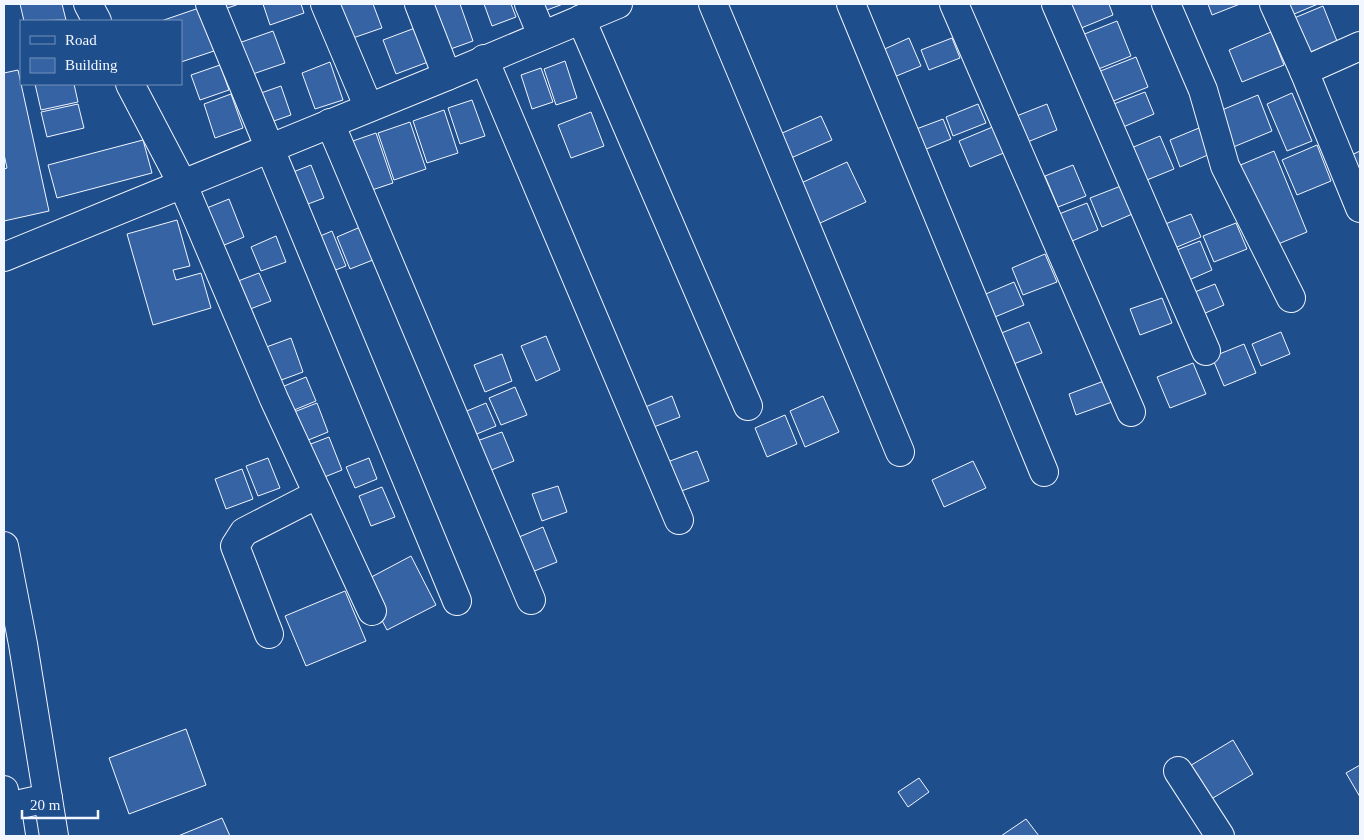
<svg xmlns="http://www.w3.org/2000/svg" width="1364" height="840" viewBox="0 0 1364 840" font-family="'Times New Roman',serif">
<rect width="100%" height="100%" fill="#1f4e8c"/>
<g fill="#3563a3" stroke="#f2f6ff">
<polygon points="20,4 62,4 66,20 24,21"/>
<polygon points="220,4 239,4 222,10"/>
<polygon points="263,4 301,4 304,13 270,25"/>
<polygon points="334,4 373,4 382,28 347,40"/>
<polygon points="428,4 460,4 473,41 445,51"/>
<polygon points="484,4 511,4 516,17 492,26"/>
<polygon points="536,4 563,4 539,13"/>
<polygon points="1067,4 1109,4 1113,15 1074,31"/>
<polygon points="1208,4 1240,4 1212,15"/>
<polygon points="1281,4 1318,4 1287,17"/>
<polygon points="1323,6 1337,41 1301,56 1287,21"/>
<polygon points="199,8 214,51 181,62 181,21 161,21"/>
<polygon points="1117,21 1131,56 1091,72 1077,37"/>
<polygon points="415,28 428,62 396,74 383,40"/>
<polygon points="273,31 285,63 247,76 236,44"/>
<polygon points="1271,32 1284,65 1242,82 1229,50"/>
<polygon points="909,38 921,66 889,79 878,52"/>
<polygon points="952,38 960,58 929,70 921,50"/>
<polygon points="1136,57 1148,87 1106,104 1093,74"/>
<polygon points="565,61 577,98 556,105 544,69"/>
<polygon points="330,62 343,100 315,109 302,73"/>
<polygon points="220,65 229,90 200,100 191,75"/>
<polygon points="541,68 553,102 532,109 521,75"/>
<polygon points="18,70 49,211 4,221 4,169 7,168 4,154 4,73"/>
<polygon points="35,84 74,84 78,102 41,110"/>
<polygon points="281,86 291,115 271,122 261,93"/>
<polygon points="1145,92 1154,114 1116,130 1106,107"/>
<polygon points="1292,93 1312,141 1287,151 1267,104"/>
<polygon points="231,94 243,128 215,138 204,104"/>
<polygon points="1258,95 1272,131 1231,148 1217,112"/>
<polygon points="472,100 485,136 460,144 448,108"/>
<polygon points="78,104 84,128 47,137 41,112"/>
<polygon points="978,104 986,123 953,136 946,117"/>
<polygon points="1047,104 1057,130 1025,143 1014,117"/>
<polygon points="444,110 458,153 427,163 413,121"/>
<polygon points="591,112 604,146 571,158 558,125"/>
<polygon points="821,116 832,140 791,158 780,134"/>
<polygon points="943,119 951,139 919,152 911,131"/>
<polygon points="410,122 426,169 394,180 378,133"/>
<polygon points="995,126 1006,152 970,167 959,141"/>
<polygon points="1199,128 1210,154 1180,167 1170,140"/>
<polygon points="376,133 393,183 363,193 347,143"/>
<polygon points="1160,136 1174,169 1137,184 1124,151"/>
<polygon points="143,140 152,173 57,198 48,165"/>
<polygon points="1317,145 1331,181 1297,195 1282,160"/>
<polygon points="1274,151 1307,232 1271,247 1238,166"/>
<polygon points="1360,151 1360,190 1345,158"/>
<polygon points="847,162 866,202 818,224 799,184"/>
<polygon points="311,165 324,198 300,207 288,174"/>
<polygon points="1073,165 1086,196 1058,207 1045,176"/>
<polygon points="1126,184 1137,212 1102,227 1090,198"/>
<polygon points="229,199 244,237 217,248 202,210"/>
<polygon points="1087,203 1098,230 1065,244 1054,216"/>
<polygon points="1191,214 1201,237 1170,250 1160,226"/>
<polygon points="177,220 190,266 173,270 176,280 201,273 211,308 153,325 127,234"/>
<polygon points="1236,223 1247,249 1214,262 1203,236"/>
<polygon points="365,225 378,258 350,269 337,237"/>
<polygon points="332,231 346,266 325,274 311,240"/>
<polygon points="276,236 286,262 261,271 251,247"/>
<polygon points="1200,241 1212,270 1182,283 1169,253"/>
<polygon points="1045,254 1057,282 1023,295 1012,268"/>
<polygon points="259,273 271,301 245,311 233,283"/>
<polygon points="1014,282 1024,305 990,319 981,296"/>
<polygon points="1215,284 1224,305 1196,317 1187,295"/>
<polygon points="1162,298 1172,323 1140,335 1130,309"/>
<polygon points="1029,322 1042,353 1011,365 999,334"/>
<polygon points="1281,332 1290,354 1261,366 1252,344"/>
<polygon points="546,336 560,370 536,381 521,346"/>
<polygon points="291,338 303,372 273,383 261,349"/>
<polygon points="1244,344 1256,373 1224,386 1212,357"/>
<polygon points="502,354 512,381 485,392 474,365"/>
<polygon points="1193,363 1206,394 1170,408 1157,377"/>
<polygon points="306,377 316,401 287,413 277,389"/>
<polygon points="1104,381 1112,402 1076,415 1069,394"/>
<polygon points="515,387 527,415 501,425 489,398"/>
<polygon points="672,396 680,417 646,430 638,410"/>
<polygon points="823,396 839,432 805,447 790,411"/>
<polygon points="317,403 328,432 301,443 289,414"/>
<polygon points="486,403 496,426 472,436 462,413"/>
<polygon points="785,415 797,444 767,457 755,428"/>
<polygon points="502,432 514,461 489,471 477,441"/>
<polygon points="329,437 342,470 317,480 303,447"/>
<polygon points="697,451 709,481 673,494 662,464"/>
<polygon points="268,458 280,488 258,496 246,466"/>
<polygon points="369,458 377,479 355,488 346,467"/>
<polygon points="973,461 986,488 944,507 932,480"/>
<polygon points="242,469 253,499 226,509 215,479"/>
<polygon points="558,486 567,512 542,521 532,494"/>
<polygon points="382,487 395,517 371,526 359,496"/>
<polygon points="543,527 557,562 532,572 519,537"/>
<polygon points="411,556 436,605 387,630 362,582"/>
<polygon points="345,591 366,641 306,666 285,616"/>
<polygon points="186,729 206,785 129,814 109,758"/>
<polygon points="1233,740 1253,774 1208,801 1188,767"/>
<polygon points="1360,765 1360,797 1346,773"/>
<polygon points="919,778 929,792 908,807 898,792"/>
<polygon points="222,818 230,836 178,836"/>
<polygon points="1026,819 1039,836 1001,836"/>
</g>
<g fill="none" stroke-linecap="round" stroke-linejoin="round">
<defs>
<g id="minor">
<polyline points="88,4 97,21"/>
<polyline points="210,4 457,601"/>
<polyline points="325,4 368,106"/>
<polyline points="419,4 447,76"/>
<polyline points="529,4 542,35"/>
<polyline points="713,4 900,452"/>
<polyline points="851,4 1044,472"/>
<polyline points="954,4 1131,412"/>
<polyline points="1056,4 1206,351"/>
<polyline points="1166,4 1203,90 1225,166 1291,298"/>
<polyline points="1274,4 1304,71"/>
<polyline points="581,19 748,406"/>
<polyline points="1360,46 1304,71 1360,208"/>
<polyline points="484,59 679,520"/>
<polyline points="130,84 183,185 274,399 372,611"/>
<polyline points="330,123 531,600"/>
<polyline points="4,257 447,76 618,4"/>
<polyline points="4,546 23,644 54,836"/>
<polyline points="269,634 235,546 244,532 318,494"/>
<polyline points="1178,771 1220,836"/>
<polyline points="7,807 48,798"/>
</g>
<polyline id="major" points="4,790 11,836"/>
</defs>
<use href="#minor" stroke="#f2f6ff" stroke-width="30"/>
<use href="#major" stroke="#f2f6ff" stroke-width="30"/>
<use href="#minor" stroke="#1f4e8c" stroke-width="28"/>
<use href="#major" stroke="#1f4e8c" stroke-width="28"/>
</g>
<rect width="1364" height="840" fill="none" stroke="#f2f6ff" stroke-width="10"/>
<rect x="20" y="20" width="162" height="65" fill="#1f4e8c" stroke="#7391ba"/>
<rect x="30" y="36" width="25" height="8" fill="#1f4e8c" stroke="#7391ba"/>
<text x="65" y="45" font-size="15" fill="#f2f6ff">Road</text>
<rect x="30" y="58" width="25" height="15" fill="#3563a3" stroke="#7391ba"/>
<text x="65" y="70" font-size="15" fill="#f2f6ff">Building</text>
<path d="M22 810v8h76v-8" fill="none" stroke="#f2f6ff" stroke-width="2.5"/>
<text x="30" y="810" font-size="15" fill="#f2f6ff" stroke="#1f4e8c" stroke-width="4" paint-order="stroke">20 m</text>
</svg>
